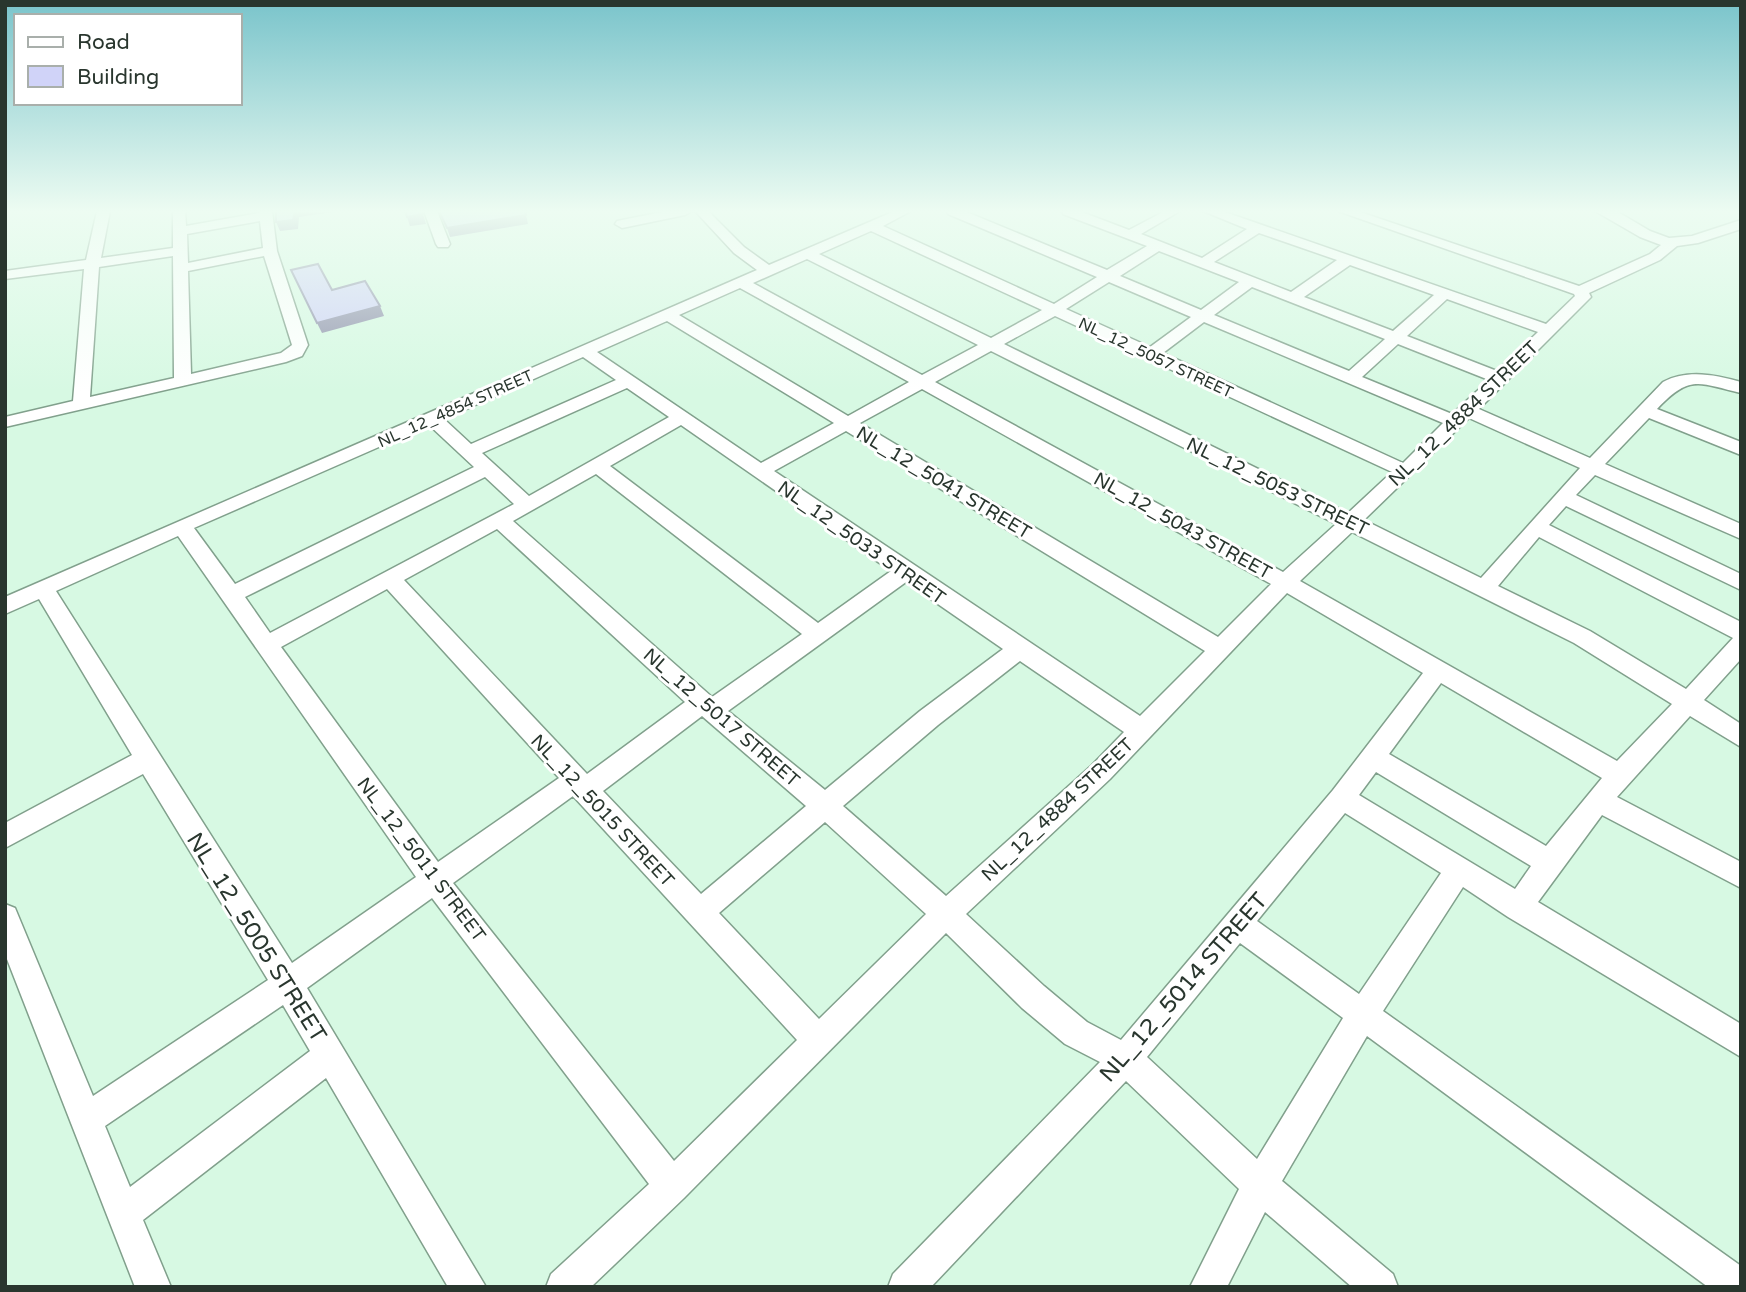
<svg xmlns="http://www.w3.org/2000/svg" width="1746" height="1292" viewBox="0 0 1746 1292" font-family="'Varela Round',sans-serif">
<rect width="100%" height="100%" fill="#d7f9e3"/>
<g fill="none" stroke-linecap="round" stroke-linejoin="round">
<defs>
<g id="street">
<path d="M97,211H110L101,258L173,248V211H185L186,226L259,213L260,211H272L277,251L308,345L302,356L286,362L5,427V417L73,401L84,269L5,279V271L86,260ZM260,221L263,248L188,263L187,234ZM173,256L174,378L90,397L99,267ZM264,256L292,345L281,353L191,374L188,271Z"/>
<polygon points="424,211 437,211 450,244 448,247 438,247 436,244"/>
<polygon points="667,211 692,211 685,215 622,228 615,224 617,221"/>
<path d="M695,211H708L744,247L769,265L895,211H911L883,226L1054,304L1097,277L948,214L947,211H964L1107,270L1147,246L1063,214L1062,211H1079L1129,230L1165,211H1180L1141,234L1202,258L1247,229L1203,211H1222L1546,324L1575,296L1574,294L1338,211H1357L1579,286L1650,254L1661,245L1640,237L1595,211L1618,212L1650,231L1669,238L1692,236L1741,220V229L1698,243L1677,246L1660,260L1589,293L1591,297L1479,409L1590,458L1663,382C1688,369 1715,375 1741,382V393C1698,383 1690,374 1657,409L1741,442V455L1649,418L1605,464L1741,524V539L1595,475L1576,495L1741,574V590L1566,506L1549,525L1741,622V659L1704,700L1741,724V747L1690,716L1617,797L1741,862V888L1602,815L1538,902L1741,1024V1057L1508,917L1463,887L1383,1011L1741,1266V1287H1708L1367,1036L1282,1181L1393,1274L1398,1287H1352L1265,1212L1227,1287H1190L1239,1189L1126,1081L931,1287H888L893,1274L1100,1062L1065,1044L1022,1008L946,933L684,1198L591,1287H546L551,1274L649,1184L432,898L307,988L486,1287H448L326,1078L143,1220L171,1287H135L5,954V904L15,908L93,1096L268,980L143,774L5,848V823L132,755L39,599L5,614V597L757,270L734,253ZM871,231L1042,310L991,338L819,254ZM1259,233L1337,260L1291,292L1214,262ZM1159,251L1239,282L1201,310L1120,276ZM807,259L978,345L922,375L753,283ZM1350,265L1434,295L1393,331L1304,297ZM1109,282L1191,317L1150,347L1066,309ZM1252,287L1385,339L1349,371L1214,315ZM740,288L909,382L848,416L679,315ZM1447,299L1538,332L1497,371L1407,336ZM1055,316L1392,472L1348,513L1004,344ZM667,321L834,423L761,463L597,352ZM1204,322L1443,423L1403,463L1163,353ZM1398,344L1489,380L1452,414L1362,377ZM991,351L1336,524L1283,572L935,382ZM583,357L616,380L471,444L444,419ZM627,388L669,417L529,496L482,453ZM922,389L1271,584L1218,637L860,423ZM1469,418L1580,468L1481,578L1364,520ZM429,425L474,467L235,584L194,528ZM681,425L891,571L818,623L610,466ZM846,431L1205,651L1140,716L774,471ZM596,474L802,634L712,697L513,521ZM485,477L514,504L270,633L245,597ZM497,529L685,702L587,774L404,580ZM1352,532L1574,643L1672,704L1617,761L1300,581ZM178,536L416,877L292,963L56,591ZM1539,537L1733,638L1686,689L1590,631L1498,586ZM906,582L1003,649L920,711L825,790L728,711ZM387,589L559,778L438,862L281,647ZM1287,593L1423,673L1333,790L1121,1040L1087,1022L1044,986L966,914L1110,779ZM1020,661L1124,732L1092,765L946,896L843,806L938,725ZM1441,683L1602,778L1546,846L1389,754ZM702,716L806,806L701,894L603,791ZM1376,772L1531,866L1515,889L1359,795ZM573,796L797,1040L674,1161L453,883ZM1345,813L1441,873L1359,994L1257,921ZM825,822L926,914L819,1019L719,913ZM1240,943L1343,1018L1257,1159L1147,1057ZM283,1005L310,1051L130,1187L105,1126Z"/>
</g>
</defs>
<use href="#street" stroke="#81a08c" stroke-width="3"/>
<use href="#street" fill="#fff" fill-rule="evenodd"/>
</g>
<g fill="#9294ae">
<polygon points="295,211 340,211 299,217 298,229 280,231 276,222"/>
<polygon points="422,211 426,224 410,226 407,217"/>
<polygon points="526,215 528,224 450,237 447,228"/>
<polygon points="380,306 384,316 322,333 317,323"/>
</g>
<g fill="#d0d3f8" stroke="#9294ae" stroke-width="2">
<polygon points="276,211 295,211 293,220 276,222"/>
<polygon points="405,211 422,211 423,214 407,217"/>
<polygon points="439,211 525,211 526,215 447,228"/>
<polygon points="318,264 332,290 365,281 380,306 317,323 291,270"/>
</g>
<linearGradient id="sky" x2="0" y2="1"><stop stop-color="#7ac4cb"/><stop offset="0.54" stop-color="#edfcf2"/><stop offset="1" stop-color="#edfcf2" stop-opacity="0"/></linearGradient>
<rect width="1746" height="391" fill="url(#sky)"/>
<g text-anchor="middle" stroke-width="6" stroke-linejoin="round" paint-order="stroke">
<g font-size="16" fill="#29362e" stroke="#fff">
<text transform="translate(1156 357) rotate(25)" y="6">NL_12_5057 STREET</text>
<text transform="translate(455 408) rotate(-24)" y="6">NL_12_4854 STREET</text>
</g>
<g font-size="19" fill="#29362e" stroke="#fff">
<text transform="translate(1463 413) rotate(-44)" y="7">NL_12_4884 STREET</text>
<text transform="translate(944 482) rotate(31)" y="7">NL_12_5041 STREET</text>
<text transform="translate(1278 486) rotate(26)" y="7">NL_12_5053 STREET</text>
<text transform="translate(1183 525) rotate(29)" y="7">NL_12_5043 STREET</text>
<text transform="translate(862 542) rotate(35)" y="7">NL_12_5033 STREET</text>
<text transform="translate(722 717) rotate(41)" y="7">NL_12_5017 STREET</text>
<text transform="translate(1057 809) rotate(-43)" y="7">NL_12_4884 STREET</text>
<text transform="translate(603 810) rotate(47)" y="7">NL_12_5015 STREET</text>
<text transform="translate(422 859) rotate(53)" y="7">NL_12_5011 STREET</text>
</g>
<g font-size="23" fill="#29362e" stroke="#fff">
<text transform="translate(257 937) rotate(58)" y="8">NL_12_5005 STREET</text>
<text transform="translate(1183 987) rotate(-49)" y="8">NL_12_5014 STREET</text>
</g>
</g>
<rect width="1746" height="1292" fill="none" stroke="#29362e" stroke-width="14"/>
<rect x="14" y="14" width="228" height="91" fill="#ffffff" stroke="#a9afab" stroke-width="2"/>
<rect x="28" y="37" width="35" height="10" fill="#ffffff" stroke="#a9afab" stroke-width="2"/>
<text x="77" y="49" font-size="21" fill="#29362e">Road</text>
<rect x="28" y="66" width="35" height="21" fill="#d0d3f8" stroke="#a9afab" stroke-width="2"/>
<text x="77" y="84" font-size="21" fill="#29362e">Building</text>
</svg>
